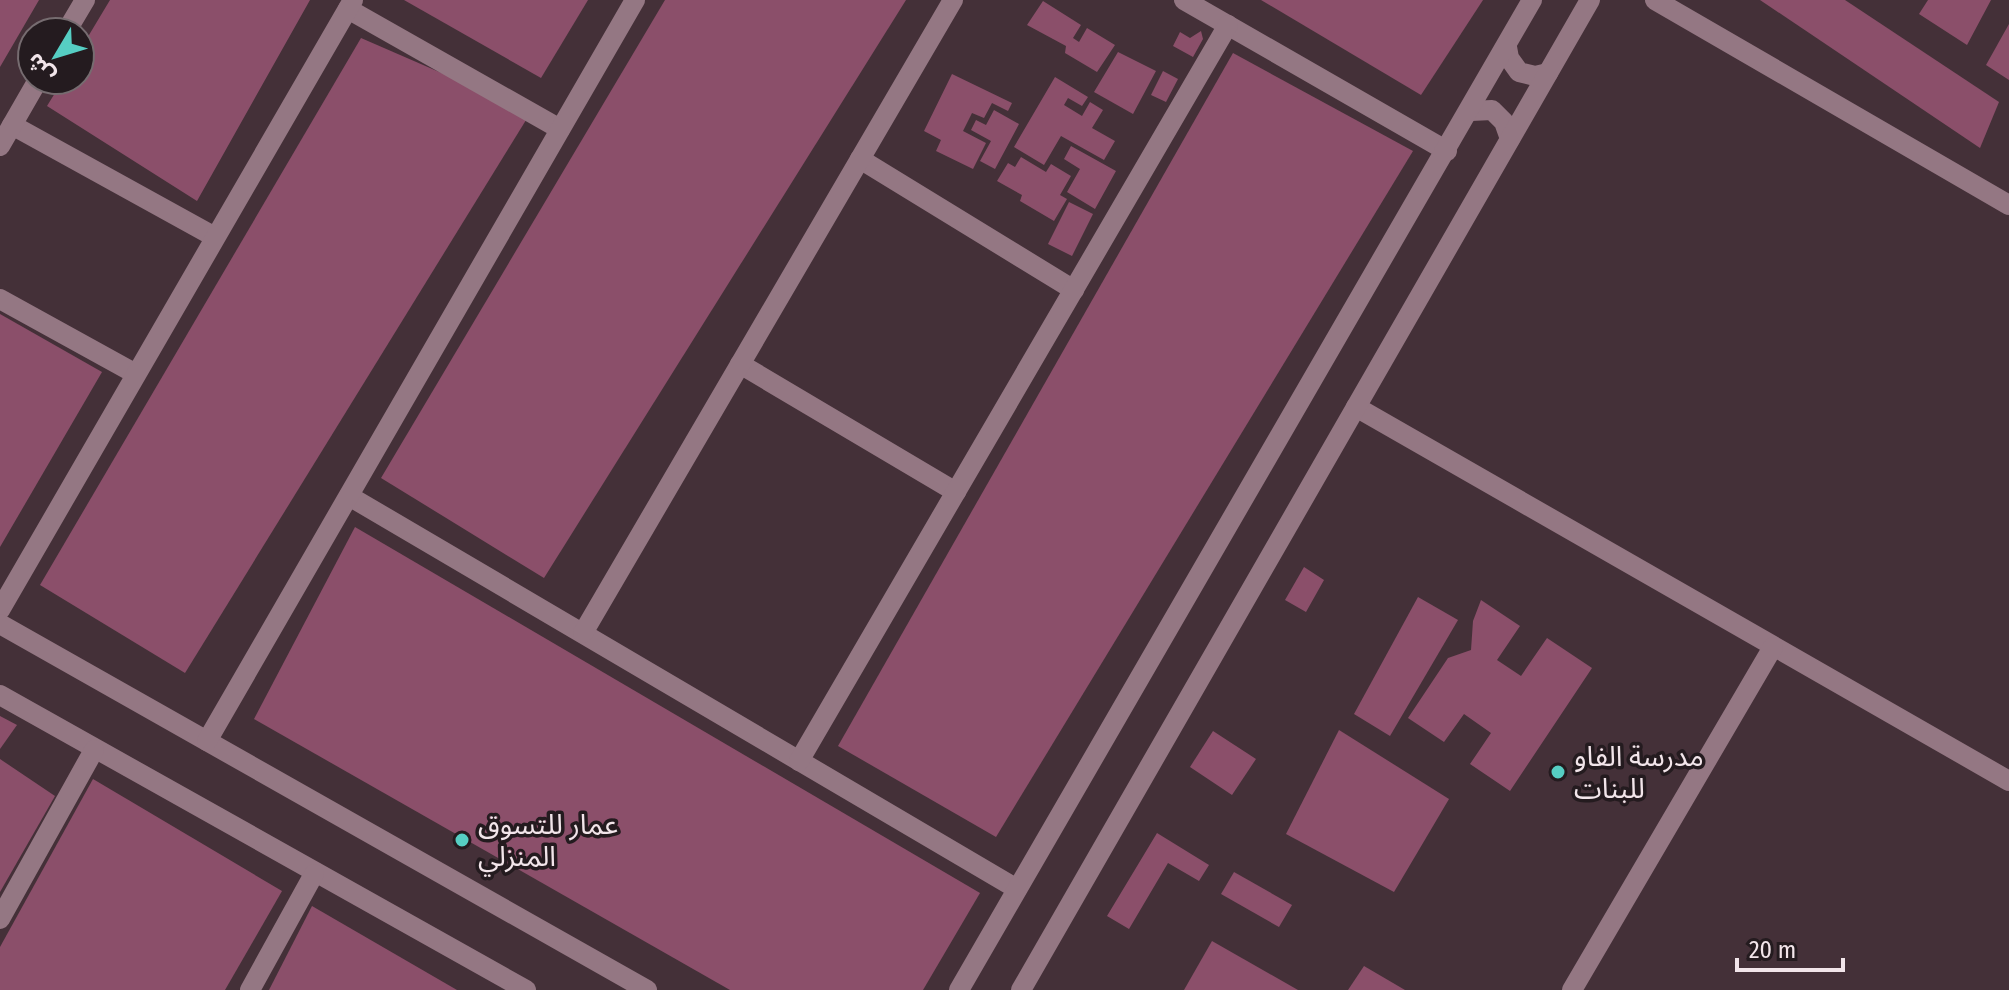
<svg xmlns="http://www.w3.org/2000/svg" width="2009" height="990" viewBox="0 0 2009 990" font-family="'Fira Sans Condensed','Noto Sans Arabic',sans-serif">
<rect width="100%" height="100%" fill="#443038"/>
<g fill="#8b4f6a">
<polygon points="0,0 39,0 0,67"/>
<polygon points="110,0 310,0 197,201 47,106 63,80 80,80 80,50"/>
<polygon points="404,0 588,0 541,78"/>
<polygon points="665,0 906,0 544,578 381,478"/>
<polygon points="1261,0 1483,0 1421,95"/>
<polygon points="1760,0 1845,0 1999,102 1980,148"/>
<polygon points="1928,0 1991,0 1967,45 1919,14"/>
<polygon points="1043,1 1081,25 1073,38 1079,42 1087,28 1115,45 1097,72 1065,53 1066,46 1027,25"/>
<polygon points="2009,24 2009,80 1986,65"/>
<polygon points="1201,31 1203,39 1193,57 1173,46 1180,32 1190,38"/>
<polygon points="361,38 531,112 185,673 40,585"/>
<polygon points="1118,52 1156,71 1133,114 1094,92"/>
<polygon points="1233,53 1413,151 996,837 838,746"/>
<polygon points="1163,71 1178,79 1166,102 1151,95"/>
<polygon points="952,74 1012,103 1008,111 992,103 984,118 972,113 963,131 986,143 973,169 936,151 941,140 924,131"/>
<polygon points="1055,77 1088,97 1082,106 1068,98 1064,105 1082,116 1090,102 1103,110 1092,128 1115,141 1104,160 1061,136 1044,165 1014,147"/>
<polygon points="994,110 1019,124 995,169 980,161 991,141 971,130 976,120 986,125"/>
<polygon points="1071,146 1116,171 1095,209 1067,192 1080,169 1064,159"/>
<polygon points="1021,157 1046,172 1051,164 1071,176 1060,195 1067,199 1054,221 1020,201 1022,195 997,181 1008,163 1015,167"/>
<polygon points="1069,202 1093,214 1072,256 1048,244"/>
<polygon points="0,314 102,372 0,547"/>
<polygon points="355,527 980,893 923,990 730,990 254,719"/>
<polygon points="1304,567 1324,580 1306,612 1285,600"/>
<polygon points="1418,597 1458,620 1390,736 1354,714"/>
<polygon points="1481,600 1520,626 1497,660 1521,676 1547,638 1592,668 1510,791 1470,764 1491,733 1464,714 1444,742 1408,718 1448,658 1471,650 1473,621"/>
<polygon points="0,716 17,725 0,749"/>
<polygon points="1339,730 1449,799 1394,892 1286,834"/>
<polygon points="1213,731 1256,759 1232,795 1190,767"/>
<polygon points="0,759 55,796 0,892"/>
<polygon points="93,779 282,891 225,990 0,990 0,947"/>
<polygon points="1157,833 1209,865 1199,881 1168,863 1129,929 1107,916"/>
<polygon points="1234,872 1292,905 1279,927 1221,894"/>
<polygon points="312,906 457,990 269,990"/>
<polygon points="1212,941 1298,990 1184,990"/>
<polygon points="1364,966 1405,990 1348,990"/>
</g>
<g fill="none" stroke-linecap="round" stroke-linejoin="round">
<g stroke="#947783" stroke-width="20">
<polyline points="1184,0 1447,151"/>
<polyline points="1655,0 2009,205"/>
<polyline points="348,9 560,129"/>
<polyline points="66,32 85,0"/>
<polyline points="1507,47 1509,58 1519,72 1535,76 1548,73"/>
<polyline points="1471,111 1492,110 1504,122 1510,139"/>
<polyline points="12,125 215,237"/>
<polyline points="0,146 38,80"/>
<polyline points="860,159 1074,290"/>
<polyline points="0,299 136,374"/>
<polyline points="740,364 956,492"/>
<polyline points="1356,407 2009,781"/>
<polyline points="349,496 1017,889"/>
<polyline points="0,610 353,0"/>
<polyline points="0,624 647,990"/>
<polyline points="583,633 953,0"/>
<polyline points="0,695 526,990"/>
<polyline points="207,741 635,0"/>
<polyline points="799,761 1228,25"/>
<polyline points="0,919 94,750"/>
<polyline points="250,990 314,874"/>
<polyline points="959,990 1532,0"/>
<polyline points="1021,990 1590,0"/>
<polyline points="1572,990 1773,647"/>
</g>
</g>
<g fill="#56cec3" stroke="#241b1f" stroke-width="3">
<circle cx="1558" cy="772" r="8"/>
<circle cx="462" cy="840" r="8"/>
</g>
<g text-anchor="middle" stroke-width="7" stroke-linejoin="round" paint-order="stroke">
<g font-size="28" fill="#f2e5ea" stroke="#241b1f" text-anchor="start">
<text x="1574" y="766">مدرسة الفاو<tspan x="1574" dy="32">للبنات</tspan></text>
<text x="478" y="834">عمار للتسوق<tspan x="478" dy="32">المنزلي</tspan></text>
</g>
</g>
<g transform="translate(56 56) rotate(232)"><circle r="38" fill="#241b1f" stroke="#766c70" stroke-width="2"/>
<path d="M0-6L14 30L0 20L-14 30Z" fill="#56cec3"/>
<text y="-12" font-size="22" font-weight="bold" text-anchor="middle" fill="#f2e5ea">ش</text>
</g>
<path d="M1737 958v12h106v-12" fill="none" stroke="#f2e5ea" stroke-width="4"/>
<text x="1749" y="958" font-size="24" fill="#f2e5ea" stroke="#241b1f" stroke-width="6" paint-order="stroke">20 m</text>
</svg>
